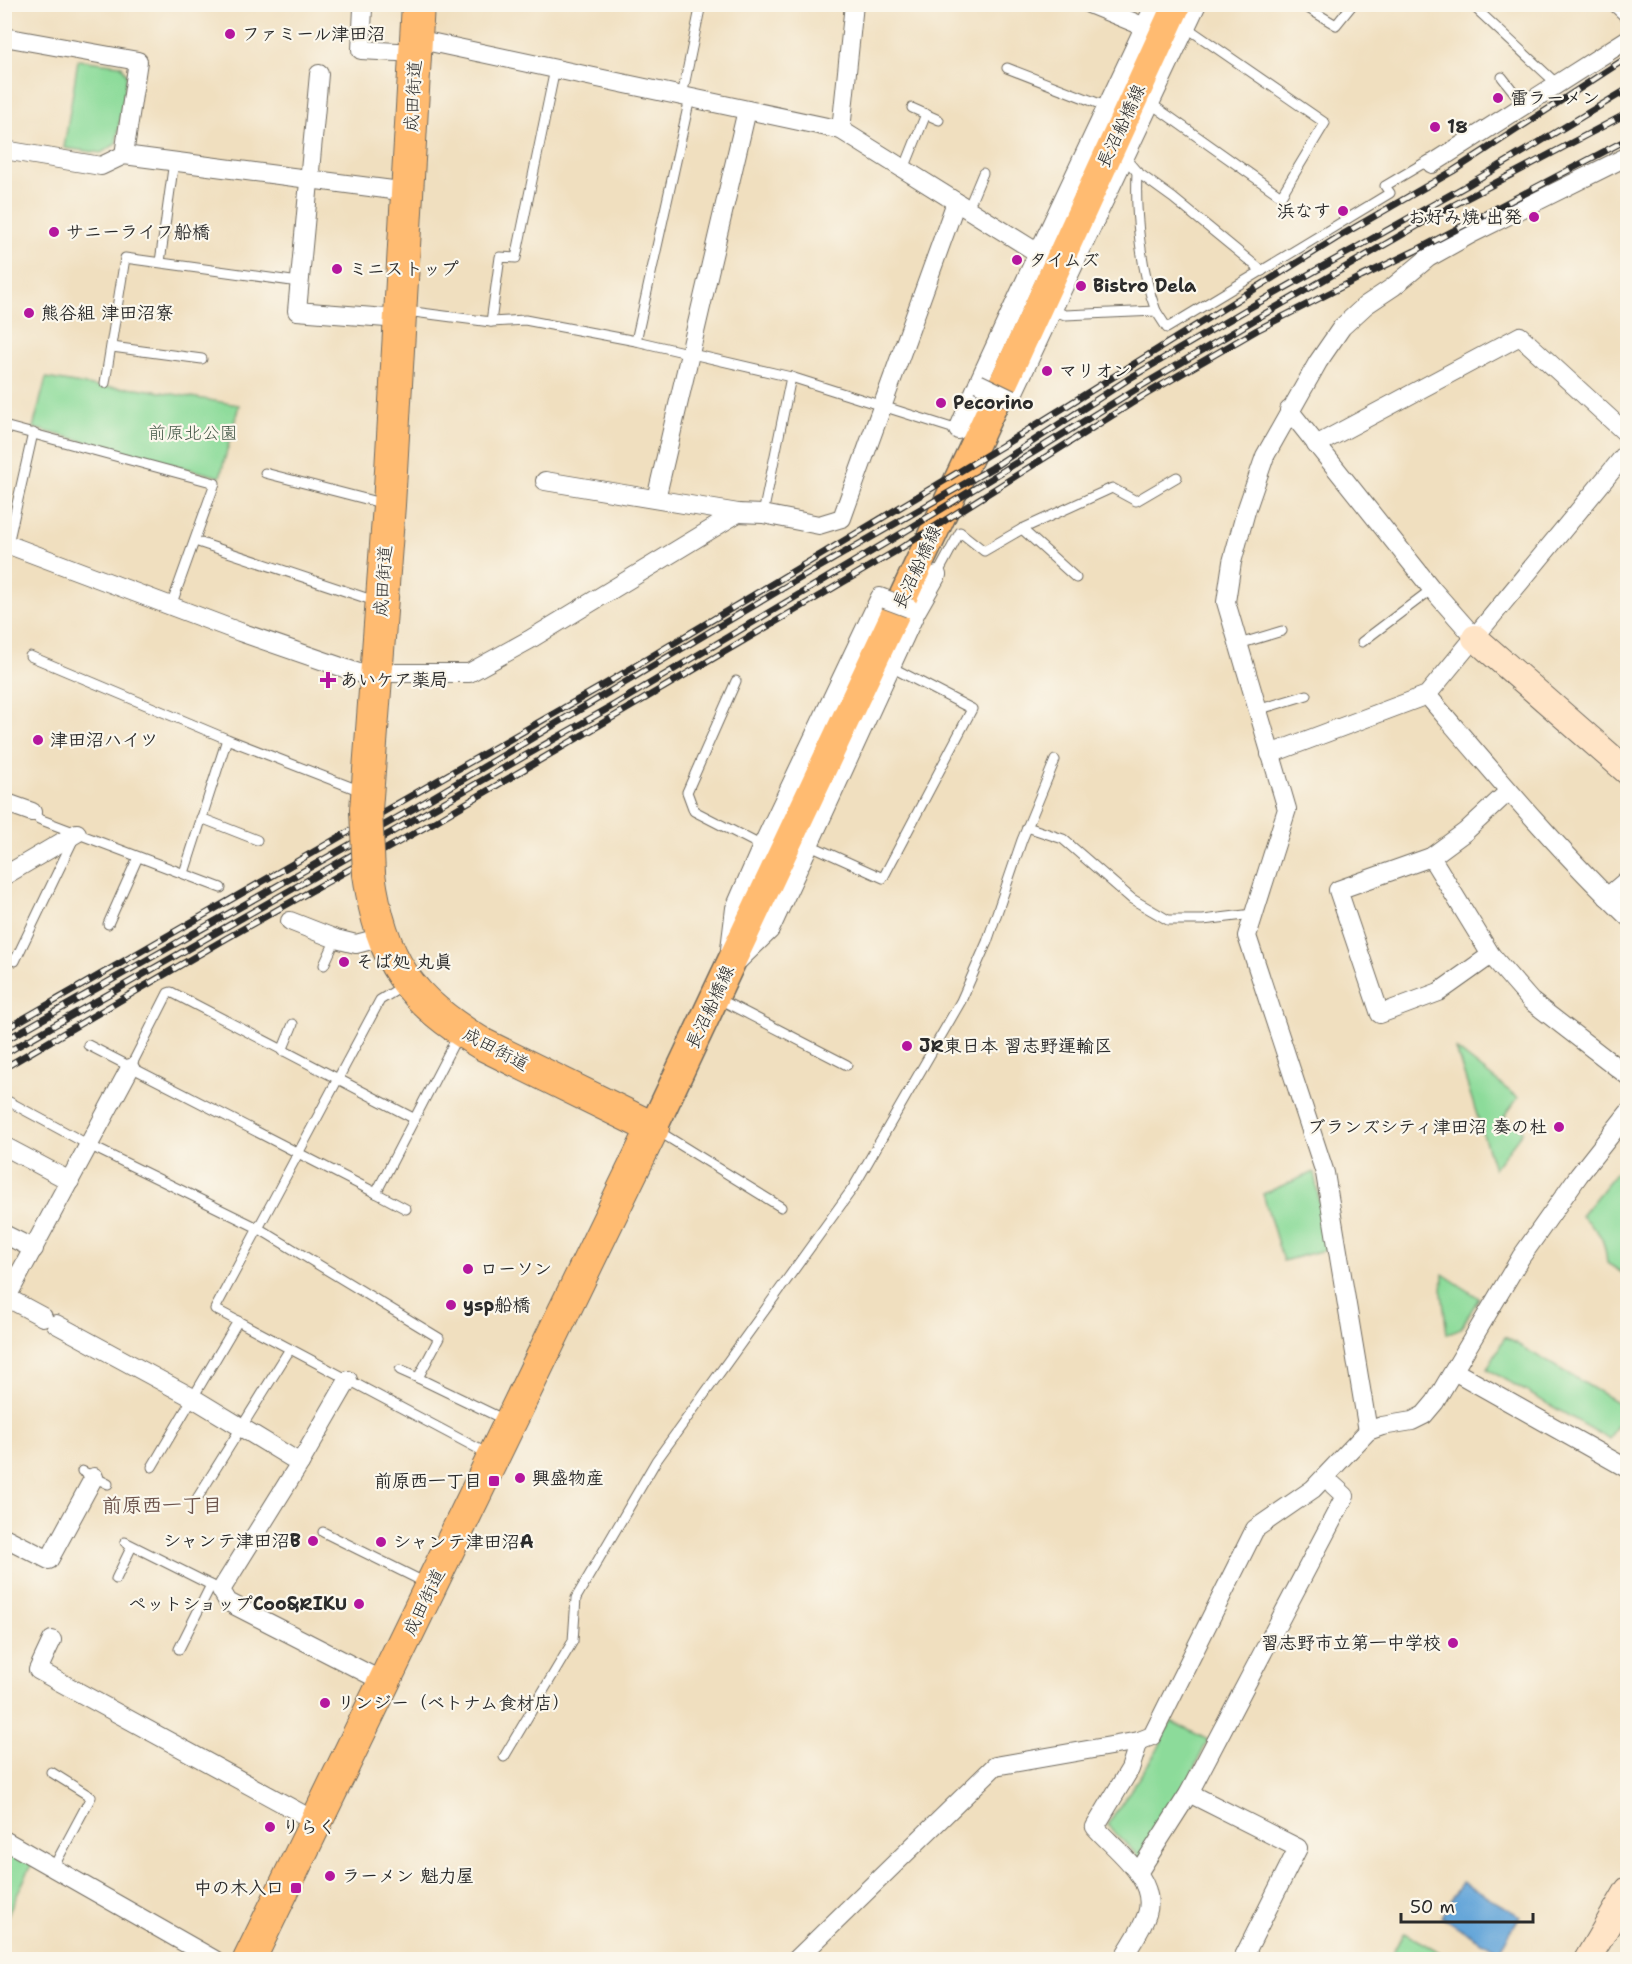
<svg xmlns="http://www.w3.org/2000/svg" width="1632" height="1964" viewBox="0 0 1632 1964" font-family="'Shantell Sans','Klee One',sans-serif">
<rect width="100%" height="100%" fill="#fbf7ec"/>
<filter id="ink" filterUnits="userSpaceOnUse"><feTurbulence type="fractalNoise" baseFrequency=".0167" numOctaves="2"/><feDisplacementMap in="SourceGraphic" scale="12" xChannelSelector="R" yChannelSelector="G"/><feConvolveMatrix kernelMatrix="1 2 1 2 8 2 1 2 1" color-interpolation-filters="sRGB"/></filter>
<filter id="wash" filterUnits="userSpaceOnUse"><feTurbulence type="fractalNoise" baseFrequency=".008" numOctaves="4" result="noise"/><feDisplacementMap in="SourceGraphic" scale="24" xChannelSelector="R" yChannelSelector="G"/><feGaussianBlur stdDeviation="1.35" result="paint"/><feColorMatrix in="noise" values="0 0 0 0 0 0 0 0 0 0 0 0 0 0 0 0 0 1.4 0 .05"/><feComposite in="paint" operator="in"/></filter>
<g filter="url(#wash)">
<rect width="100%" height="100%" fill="#f0dfbf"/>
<g fill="#8cdb9a" stroke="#5c8362" stroke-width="1.5">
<polygon points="78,60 121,65 127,75 116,144 101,153 64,148"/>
<polygon points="46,378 98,387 137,388 239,405 220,477 33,428"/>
<polygon points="1456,1049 1518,1098 1504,1117 1523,1131 1494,1169"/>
<path d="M1627,1159V1276L1607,1263C1605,1238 1600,1232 1581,1216Z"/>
<polygon points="1314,1172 1328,1249 1283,1261 1263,1194"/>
<polygon points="1443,1274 1479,1298 1461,1328 1447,1334 1442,1293"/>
<polygon points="1505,1337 1627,1408 1609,1439 1487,1369"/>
<polygon points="1171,1721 1208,1740 1184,1789 1141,1859 1107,1825 1157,1751"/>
<polygon points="5,1848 33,1861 5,1921"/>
<polygon points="1404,1933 1452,1959 1389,1959"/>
</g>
<polygon fill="#65a6d9" stroke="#486882" stroke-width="1.5" points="1462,1882 1520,1916 1499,1951 1441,1917"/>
</g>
<g filter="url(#ink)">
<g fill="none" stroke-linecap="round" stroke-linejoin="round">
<defs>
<g id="lane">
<polyline points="1301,4 1336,25 1353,4"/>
<polyline points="1471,4 1557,84"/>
<polyline points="1611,4 1628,20"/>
<polyline points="1007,68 1105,106"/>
<polyline points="1502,77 1524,105"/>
<polyline points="682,96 701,4"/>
<polyline points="1150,103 1281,196 1325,123 1186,27"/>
<polyline points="912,108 939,120"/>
<polyline points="1125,158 1137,172 1173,198 1262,271"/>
<polyline points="904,169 926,114"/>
<path d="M1137,172C1135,215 1141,271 1156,311"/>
<polyline points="968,209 983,173"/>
<polyline points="160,262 174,161"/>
<polyline points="1053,310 1065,315 1156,311 1167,328 1390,193 1385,186 1429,160 1431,162"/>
<polyline points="406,311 491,322 525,320 636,341 791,377 958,430"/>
<polyline points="491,322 500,257 516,258 555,69"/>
<polyline points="636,341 690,98"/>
<polyline points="112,347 202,359"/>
<polyline points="105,383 125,258 299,282"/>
<polyline points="4,426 215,483 171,606"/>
<polyline points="265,473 385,504"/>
<polyline points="763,514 791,377"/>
<polyline points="1022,529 1076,578"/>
<polyline points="195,541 378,602"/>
<polyline points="8,544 33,433"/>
<polyline points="937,575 960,532 984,551 1022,529 1112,488 1136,501 1177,477"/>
<polyline points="1362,642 1432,589"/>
<polyline points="1239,644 1282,631"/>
<polyline points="30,656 227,739"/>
<polyline points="736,681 687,792 694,811 762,846"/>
<polyline points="1257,710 1307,695"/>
<polyline points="32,812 39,819 221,888"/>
<polyline points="201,818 257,840"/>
<polyline points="1027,827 1063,839 1132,899 1168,920 1203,920 1253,914"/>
<polyline points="810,845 883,878 972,709 891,667"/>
<polyline points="184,873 227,739 361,791"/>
<polyline points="108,924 138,857"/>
<polyline points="4,956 15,961 74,838"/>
<polyline points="324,965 336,939"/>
<polyline points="405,985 380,1000 215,1309 490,1455"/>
<polyline points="719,999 847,1065"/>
<polyline points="88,1045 376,1193 458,1035"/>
<polyline points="282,1051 293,1024"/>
<polyline points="130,1068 168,993 171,992 415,1119"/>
<polyline points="4,1099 89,1145 258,1228 439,1338 418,1378 507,1421"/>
<polyline points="658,1131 781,1207"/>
<polyline points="376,1193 406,1209"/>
<polyline points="400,1370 418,1378"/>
<polyline points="152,1467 238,1321"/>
<polyline points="82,1471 108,1484"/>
<polyline points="198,1497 290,1349"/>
<polyline points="323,1532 426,1583"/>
<polyline points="125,1542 221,1590"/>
<polyline points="116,1579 132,1546"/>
<polyline points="179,1649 211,1585"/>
<polyline points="504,1757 573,1641 576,1598 656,1461 853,1188 961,1001 987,942 1022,840 1055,760"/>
<polyline points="51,1772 91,1797 53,1868"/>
</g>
<g id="street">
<polyline points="1089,4 1145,27"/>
<polyline points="363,8 361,50 415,53"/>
<polyline points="4,37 138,61 124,155"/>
<polyline points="416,39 841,130 1038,253"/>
<polyline points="319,74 297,311 399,319"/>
<polyline points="841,130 854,4"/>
<polyline points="4,150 101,166 124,155 408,192"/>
<polyline points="1432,164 1628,39"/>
<polyline points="1013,394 1197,4"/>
<polyline points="1289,410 1432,589 1475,638"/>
<polyline points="958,430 978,383 1038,253 1155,4"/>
<polyline points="1316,445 1520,336 1628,435"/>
<polyline points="545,481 738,513 763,514 819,525 842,518 956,202"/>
<polyline points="656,499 747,110"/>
<polyline points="4,543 240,632 376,679"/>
<polyline points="377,673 469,673 529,640 738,513"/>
<path d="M1427,695C1492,771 1556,848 1628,917"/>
<polyline points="1270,754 1427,695 1628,451"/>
<polyline points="4,802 32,812"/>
<polyline points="1431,857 1491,955 1531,1001 1628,1076"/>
<polyline points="4,876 77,833"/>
<polyline points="1607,897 1628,879"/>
<polyline points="290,921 336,939 356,944 383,937"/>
<polyline points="730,949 735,908 762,846 880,597 885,599"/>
<polyline points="1491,955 1439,992 1380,1014 1338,890 1431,857 1465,832 1509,791"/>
<polyline points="739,960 770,930 916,612 937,575"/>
<polyline points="4,1146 70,1181"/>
<polyline points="4,1234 34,1249"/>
<polyline points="4,1296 43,1317"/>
<polyline points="7,1297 130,1068"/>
<polyline points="56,1324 193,1398 300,1463"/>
<polyline points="1454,1371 1628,1469"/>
<polyline points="348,1380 300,1463 221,1590 228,1602 384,1682"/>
<polyline points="1368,1431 1325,1173 1247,936 1287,809 1226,602 1232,562 1246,511 1265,456 1318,362 1342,327 1366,305 1393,287 1428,258 1471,234 1628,156"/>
<polyline points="4,1537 49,1560 94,1477"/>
<polyline points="52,1640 38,1670 315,1821"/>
<polyline points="1189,1793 1298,1848 1242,1960"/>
<polyline points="4,1840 215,1960"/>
<polyline points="1138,1873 1189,1793 1345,1496 1333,1485"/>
<polyline points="796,1960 995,1766 1139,1741 1152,1736 1255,1529 1313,1489 1368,1431 1382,1426 1412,1421 1424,1415 1435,1402 1521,1257 1579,1175 1628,1113"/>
<path d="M1122,1960C1130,1945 1142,1930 1147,1914C1158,1879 1115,1850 1095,1827L1130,1769L1139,1741"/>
</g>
<g id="secondary">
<polyline points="1475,638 1628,772"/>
<polyline points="1587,1960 1628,1890"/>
</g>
<polyline id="primary" points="653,1128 979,436 1177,4"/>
<g id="highway">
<polyline points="366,810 389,505 418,4"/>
<path d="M249,1960L653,1128L484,1045C409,1000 381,961 369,874"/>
</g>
</defs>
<use href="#lane" stroke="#706a5f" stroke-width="11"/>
<use href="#street" stroke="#706a5f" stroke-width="20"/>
<use href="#secondary" stroke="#706a5f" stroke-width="28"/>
<use href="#primary" stroke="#706a5f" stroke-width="31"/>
<use href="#highway" stroke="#706a5f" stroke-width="34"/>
<use href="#lane" stroke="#fff" stroke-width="9"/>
<use href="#street" stroke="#fff" stroke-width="18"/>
<use href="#secondary" stroke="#ffe4c6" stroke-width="26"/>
<use href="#primary" stroke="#ffbb71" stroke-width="28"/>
<use href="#highway" stroke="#ffbb71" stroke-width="32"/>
<defs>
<g id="rail">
<polyline points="4,1030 602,686 1002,446 1340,236 1453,171 1628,57"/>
<polyline points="4,1041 425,802 788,585 992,468 1130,378 1249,308 1466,186 1628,89"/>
<polyline points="4,1054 614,705 909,529 1136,389 1254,320 1450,207 1628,113"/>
<polyline points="4,1068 227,938 436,821 901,548 1143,396 1257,330 1361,277 1415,251 1628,139"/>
</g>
</defs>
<use href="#rail" stroke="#2b2b2b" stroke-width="7"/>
<use href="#rail" stroke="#fbf7ec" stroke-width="4.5" stroke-dasharray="14" stroke-linecap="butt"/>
<defs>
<g id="street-bridge">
<polyline points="978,383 1011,399"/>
<polyline points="885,599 909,608"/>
</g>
<polyline id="highway-bridge" points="366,810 369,874"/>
</defs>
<use href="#street-bridge" stroke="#706a5f" stroke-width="20" stroke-linecap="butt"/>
<use href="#highway-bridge" stroke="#706a5f" stroke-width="34" stroke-linecap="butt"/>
<use href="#street-bridge" stroke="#fff" stroke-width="18"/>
<use href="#highway-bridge" stroke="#ffbb71" stroke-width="32"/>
</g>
</g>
<g fill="#b5179e" stroke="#fbf7ec" stroke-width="2">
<circle cx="230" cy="34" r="6"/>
<circle cx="1498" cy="98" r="6"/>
<circle cx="1435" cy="127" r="6"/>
<circle cx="1343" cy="211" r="6"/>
<circle cx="1534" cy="217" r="6"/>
<circle cx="54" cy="232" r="6"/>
<circle cx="1017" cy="260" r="6"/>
<circle cx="337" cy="269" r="6"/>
<circle cx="1081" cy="286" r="6"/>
<circle cx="29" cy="313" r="6"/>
<circle cx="1047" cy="371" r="6"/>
<circle cx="941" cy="403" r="6"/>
<path d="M325 671h6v6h6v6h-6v6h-6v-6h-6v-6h6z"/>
<circle cx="38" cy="740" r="6"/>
<circle cx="344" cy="962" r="6"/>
<circle cx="907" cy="1046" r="6"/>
<circle cx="1559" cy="1127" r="6"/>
<circle cx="468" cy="1269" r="6"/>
<circle cx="451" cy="1305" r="6"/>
<circle cx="520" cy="1478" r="6"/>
<rect x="488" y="1475" width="12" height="12" rx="3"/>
<circle cx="313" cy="1541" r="6"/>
<circle cx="381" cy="1542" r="6"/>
<circle cx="359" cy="1604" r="6"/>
<circle cx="1453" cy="1643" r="6"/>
<circle cx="325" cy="1703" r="6"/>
<circle cx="270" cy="1827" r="6"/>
<circle cx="330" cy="1876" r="6"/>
<rect x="290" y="1882" width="12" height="12" rx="3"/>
</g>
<g text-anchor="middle" stroke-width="4.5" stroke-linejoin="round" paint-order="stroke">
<g font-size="18" font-weight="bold" fill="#2b2b2b" stroke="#fbf7ec" text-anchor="start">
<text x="242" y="40">ファミール津田沼</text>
<text x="1510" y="104">雷ラーメン</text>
<text x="1447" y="133">18</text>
<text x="1331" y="217" text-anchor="end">浜なす</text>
<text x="1522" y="223" text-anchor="end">お好み焼 出発</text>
<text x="66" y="238">サニーライフ船橋</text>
<text x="1029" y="266">タイムズ</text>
<text x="349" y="275">ミニストップ</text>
<text x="1093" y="292">Bistro Dela</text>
<text x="41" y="319">熊谷組 津田沼寮</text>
<text x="1059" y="377">マリオン</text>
<text x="953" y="409">Pecorino</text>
<text x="340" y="686">あいケア薬局</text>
<text x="50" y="746">津田沼ハイツ</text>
<text x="356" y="968">そば処 丸眞</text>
<text x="919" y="1052">JR東日本 習志野運輸区</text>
<text x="1547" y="1133" text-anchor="end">ブランズシティ津田沼 奏の杜</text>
<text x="480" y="1275">ローソン</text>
<text x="463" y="1311">ysp船橋</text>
<text x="532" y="1484">興盛物産</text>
<text x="482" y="1487" text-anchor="end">前原西一丁目</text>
<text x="301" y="1547" text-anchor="end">シャンテ津田沼B</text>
<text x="393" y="1548">シャンテ津田沼A</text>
<text x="347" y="1610" text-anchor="end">ペットショップCoo&amp;RIKU</text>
<text x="1441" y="1649" text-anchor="end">習志野市立第一中学校</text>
<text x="337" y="1709">リンジー（ベトナム食材店）</text>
<text x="282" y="1833">りらく</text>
<text x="342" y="1882">ラーメン 魁力屋</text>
<text x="284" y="1894" text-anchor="end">中の木入口</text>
</g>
<g font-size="18" fill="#2b2b2b" stroke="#fbf7ec">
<text transform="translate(413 96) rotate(-87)" y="6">成田街道</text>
<text transform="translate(1121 126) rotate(-65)" y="6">長沼船橋線</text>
<text transform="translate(917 567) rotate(-65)" y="6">長沼船橋線</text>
<text transform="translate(383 581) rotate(-86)" y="6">成田街道</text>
<text transform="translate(710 1007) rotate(-65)" y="6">長沼船橋線</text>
<text transform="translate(496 1049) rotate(28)" y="6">成田街道</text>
<text transform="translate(424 1602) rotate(-64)" y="6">成田街道</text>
</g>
<g font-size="18" fill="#435747" stroke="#fbf7ec">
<text x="193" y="439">前原北公園</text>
</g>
<g font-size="20" font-weight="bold" fill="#6d544c" stroke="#fbf7ec">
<text x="162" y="1512">前原西一丁目</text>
</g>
</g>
<rect width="1632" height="1964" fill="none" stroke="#fbf7ec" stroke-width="24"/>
<path d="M1401 1913v9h132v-9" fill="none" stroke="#2b2b2b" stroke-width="3"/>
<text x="1410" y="1913" font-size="18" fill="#2b2b2b" stroke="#fbf7ec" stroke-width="4.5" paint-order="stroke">50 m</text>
</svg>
